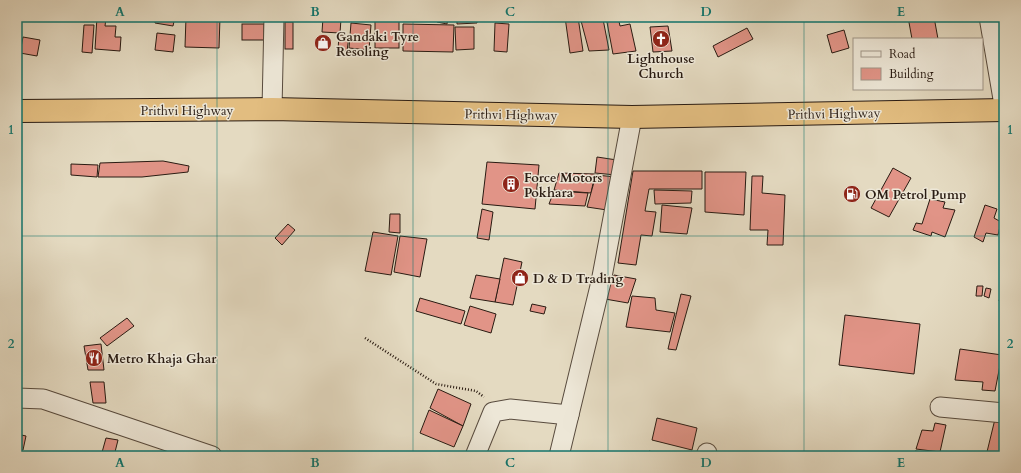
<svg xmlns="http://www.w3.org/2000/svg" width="1021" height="473" viewBox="0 0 1021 473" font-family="Cardo,serif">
<rect width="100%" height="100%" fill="#e4dac1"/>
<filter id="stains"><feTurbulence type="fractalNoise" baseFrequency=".005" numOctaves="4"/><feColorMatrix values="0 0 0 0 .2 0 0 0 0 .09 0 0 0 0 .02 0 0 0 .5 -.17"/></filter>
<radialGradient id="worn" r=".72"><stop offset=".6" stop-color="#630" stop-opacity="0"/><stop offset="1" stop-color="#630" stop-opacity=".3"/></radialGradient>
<g fill="#e19487" stroke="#291b12">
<polygon points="97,17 106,18 105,26 116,26 115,37 121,37 120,51 95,49"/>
<polygon points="155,17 175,17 173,26 155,23"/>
<polygon points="186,17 220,17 219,48 185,47"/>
<rect x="375" y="17" width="24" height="31"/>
<polygon points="438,17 448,17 447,24 437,22"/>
<polygon points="457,17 477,17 477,23 457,24"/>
<polygon points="565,17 578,17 583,51 570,53"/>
<polygon points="580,17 594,17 595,21 603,19 609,50 589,51"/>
<polygon points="606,17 618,17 620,26 630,24 636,51 613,54"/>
<polygon points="908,17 934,17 938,39 912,39"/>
<polygon points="323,18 341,19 340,33 322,32"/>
<rect x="285" y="22" width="8" height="27"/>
<polygon points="351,23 371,25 369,50 349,48"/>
<polygon points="495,23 509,24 507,52 494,51"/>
<rect x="242" y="24" width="22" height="16"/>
<polygon points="403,24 454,25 453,52 403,51"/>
<polygon points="84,25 94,25 92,53 82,52"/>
<polygon points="668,26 672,51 653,52 650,27"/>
<polygon points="455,27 474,27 474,49 456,50"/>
<polygon points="747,28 753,39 718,57 713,46"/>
<polygon points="17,29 21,30 18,51 17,51"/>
<polygon points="844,30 849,48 832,53 827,35"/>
<polygon points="157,33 175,35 173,52 155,50"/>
<polygon points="339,35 349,36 347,51 338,50"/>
<polygon points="23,37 40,40 37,56 20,53"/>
<polygon points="597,157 617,160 616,175 595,173"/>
<polygon points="163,161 189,166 188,172 142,177 98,177 100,163"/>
<polygon points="487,162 539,165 535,209 482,204"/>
<polygon points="71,164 98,165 97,177 71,175"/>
<polygon points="893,168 911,178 889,217 871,208"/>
<polygon points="633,171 702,171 702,189 649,189 645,211 656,212 652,236 641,235 636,265 618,263"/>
<polygon points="705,172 746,172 744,215 705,212"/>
<polygon points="559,173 595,174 591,193 554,190"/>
<polygon points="596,175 616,177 607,210 587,207"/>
<polygon points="752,176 763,176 762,193 785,195 783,245 767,245 768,230 750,230"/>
<polygon points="654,190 692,191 691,203 655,204"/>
<polygon points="554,191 588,193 585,206 549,204"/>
<polygon points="930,199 945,202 943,208 955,210 945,237 932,232 931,236 913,230 916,223 922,224"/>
<polygon points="662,205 692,208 687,234 660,232"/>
<polygon points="985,205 997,209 994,218 1001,222 998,235 986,233 983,242 974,237"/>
<polygon points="482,209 493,212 489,240 477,238"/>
<polygon points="390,214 400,214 400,233 389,232"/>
<polygon points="288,224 295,230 282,245 275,238"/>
<polygon points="373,232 398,236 391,275 365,271"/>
<polygon points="400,236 427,239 420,277 394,272"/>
<polygon points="1003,252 1004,252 1004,266 1000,266"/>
<polygon points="504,258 522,262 513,305 495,302"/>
<polygon points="476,275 500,279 495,302 470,298"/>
<polygon points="614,275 636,279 628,303 605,299"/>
<polygon points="1004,283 1004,302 999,301"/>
<polygon points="977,286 983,286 982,296 976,296"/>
<polygon points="986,288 991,289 989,298 984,296"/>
<polygon points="681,294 691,296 676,350 668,349"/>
<polygon points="632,296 655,298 656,310 675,313 670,332 626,327"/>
<polygon points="420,298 465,311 461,324 416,311"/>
<polygon points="532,304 546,307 544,314 530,311"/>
<polygon points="470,306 496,314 491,333 464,325"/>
<polygon points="845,315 920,324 914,374 839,365"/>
<polygon points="127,318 134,326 107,346 100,338"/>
<polygon points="101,344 104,370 88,370 84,346"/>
<polygon points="960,349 1002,355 995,391 982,390 983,382 955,380"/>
<polygon points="90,382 104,382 106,403 93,403"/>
<polygon points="438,389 471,404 463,426 430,408"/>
<polygon points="429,410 463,426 454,447 420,433"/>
<polygon points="657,418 697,428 692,450 652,440"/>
<polygon points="995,419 1004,420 1004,441 1000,456 986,456"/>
<polygon points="935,423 946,425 940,452 916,449 922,430 933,431"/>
<polygon points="17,434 26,436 23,450 17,448"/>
<polygon points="106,438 118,440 114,456 101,456"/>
<polygon points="649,451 668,456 648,456"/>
<polygon points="915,451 938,454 938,456 913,456"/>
</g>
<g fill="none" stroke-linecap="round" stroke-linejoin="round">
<defs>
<g id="minor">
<polyline points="989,17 1004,105"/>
<polyline points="272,109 274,17"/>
<polyline points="17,398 43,399 212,456"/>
<polyline points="940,407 1004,413"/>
<polyline points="475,456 493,412 510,409 569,415"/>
<polyline points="559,456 601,282 632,117"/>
<polyline points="706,456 707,453"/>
</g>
<polyline id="highway" points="17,111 272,109 632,117 1004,110"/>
</defs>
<use href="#minor" stroke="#584b3e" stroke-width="21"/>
<use href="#highway" stroke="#291b12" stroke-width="24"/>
<polyline stroke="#291b12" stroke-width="2.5" stroke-dasharray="1 2" stroke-linecap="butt" points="365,338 436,384 476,391 484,397"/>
<use href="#minor" stroke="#ede7d7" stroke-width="19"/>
<use href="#highway" stroke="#e2bd80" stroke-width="22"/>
</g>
<path fill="none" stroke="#0f766e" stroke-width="1" stroke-opacity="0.55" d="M217,17V456M413,17V456M608,17V456M804,17V456M17,236H1004"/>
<defs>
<symbol id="church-disc" viewBox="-11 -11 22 22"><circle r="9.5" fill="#8f2418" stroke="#ede7d7"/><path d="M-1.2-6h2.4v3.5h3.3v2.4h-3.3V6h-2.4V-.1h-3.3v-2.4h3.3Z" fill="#fff"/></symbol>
<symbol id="shop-disc" viewBox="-11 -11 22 22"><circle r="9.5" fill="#8f2418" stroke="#ede7d7"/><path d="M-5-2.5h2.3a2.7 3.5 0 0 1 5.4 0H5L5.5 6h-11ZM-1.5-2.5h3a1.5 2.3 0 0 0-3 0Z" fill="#fff"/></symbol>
<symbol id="building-disc" viewBox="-11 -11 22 22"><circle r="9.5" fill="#8f2418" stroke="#ede7d7"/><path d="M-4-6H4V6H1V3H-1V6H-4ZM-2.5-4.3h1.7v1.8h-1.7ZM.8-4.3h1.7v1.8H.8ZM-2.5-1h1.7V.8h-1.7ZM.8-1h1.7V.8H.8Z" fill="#fff"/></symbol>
<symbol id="fuel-disc" viewBox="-11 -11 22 22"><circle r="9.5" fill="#8f2418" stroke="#ede7d7"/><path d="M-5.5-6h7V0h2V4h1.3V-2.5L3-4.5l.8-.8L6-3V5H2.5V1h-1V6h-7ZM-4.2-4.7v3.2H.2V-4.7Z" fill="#fff"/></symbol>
<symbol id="restaurant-disc" viewBox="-11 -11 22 22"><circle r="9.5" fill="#8f2418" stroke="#ede7d7"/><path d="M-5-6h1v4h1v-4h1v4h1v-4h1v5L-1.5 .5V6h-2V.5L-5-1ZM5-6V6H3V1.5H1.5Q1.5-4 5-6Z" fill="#fff"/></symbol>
</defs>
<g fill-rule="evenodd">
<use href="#church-disc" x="651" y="29" width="20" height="20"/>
<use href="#shop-disc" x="313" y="33" width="20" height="20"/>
<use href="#building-disc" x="501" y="174" width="20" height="20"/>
<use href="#fuel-disc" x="842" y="184" width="20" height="20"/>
<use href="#shop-disc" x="510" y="268" width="20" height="20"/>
<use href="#restaurant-disc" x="84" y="348" width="20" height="20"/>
</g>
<g text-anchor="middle" stroke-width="3" stroke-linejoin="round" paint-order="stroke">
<g font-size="13" font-weight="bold" fill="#291b12" stroke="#ede7d7" text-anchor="start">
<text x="336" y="41">Gandaki Tyre<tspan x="336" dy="15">Resoling</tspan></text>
<text x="661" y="63" text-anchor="middle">Lighthouse<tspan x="661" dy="15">Church</tspan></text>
<text x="524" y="182">Force Motors<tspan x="524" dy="15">Pokhara</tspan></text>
<text x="865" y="199">OM Petrol Pump</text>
<text x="533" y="283">D &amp; D Trading</text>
<text x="107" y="363">Metro Khaja Ghar</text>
</g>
<g font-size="13" fill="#291b12" stroke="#ede7d7">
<text x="187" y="115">Prithvi Highway</text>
<text transform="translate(834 113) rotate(-1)" y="5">Prithvi Highway</text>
<text transform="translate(511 114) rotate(1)" y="5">Prithvi Highway</text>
</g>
</g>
<rect width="1021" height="473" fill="none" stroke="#e4dac1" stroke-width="44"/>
<rect x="853" y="38" width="130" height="52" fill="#ede7d7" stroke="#9f9588"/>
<rect x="861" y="51" width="20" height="6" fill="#ede7d7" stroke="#9f9588"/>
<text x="889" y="58" font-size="12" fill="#291b12">Road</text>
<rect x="861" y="68" width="20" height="12" fill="#e19487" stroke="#9f9588"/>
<text x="889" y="78" font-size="12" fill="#291b12">Building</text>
<rect x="22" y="22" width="977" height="429" fill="none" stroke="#0f766e" stroke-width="1.5"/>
<g font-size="13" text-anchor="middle" font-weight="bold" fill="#0f766e">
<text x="120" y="16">A</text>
<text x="315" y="16">B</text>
<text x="510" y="16">C</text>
<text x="706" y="16">D</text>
<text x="901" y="16">E</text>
<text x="11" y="134">1</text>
<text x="1010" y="134">1</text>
<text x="11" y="348">2</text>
<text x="1010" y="348">2</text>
<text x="120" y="467">A</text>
<text x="315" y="467">B</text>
<text x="510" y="467">C</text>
<text x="706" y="467">D</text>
<text x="901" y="467">E</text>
</g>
<rect width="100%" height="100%" filter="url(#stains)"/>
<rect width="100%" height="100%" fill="url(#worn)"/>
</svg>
